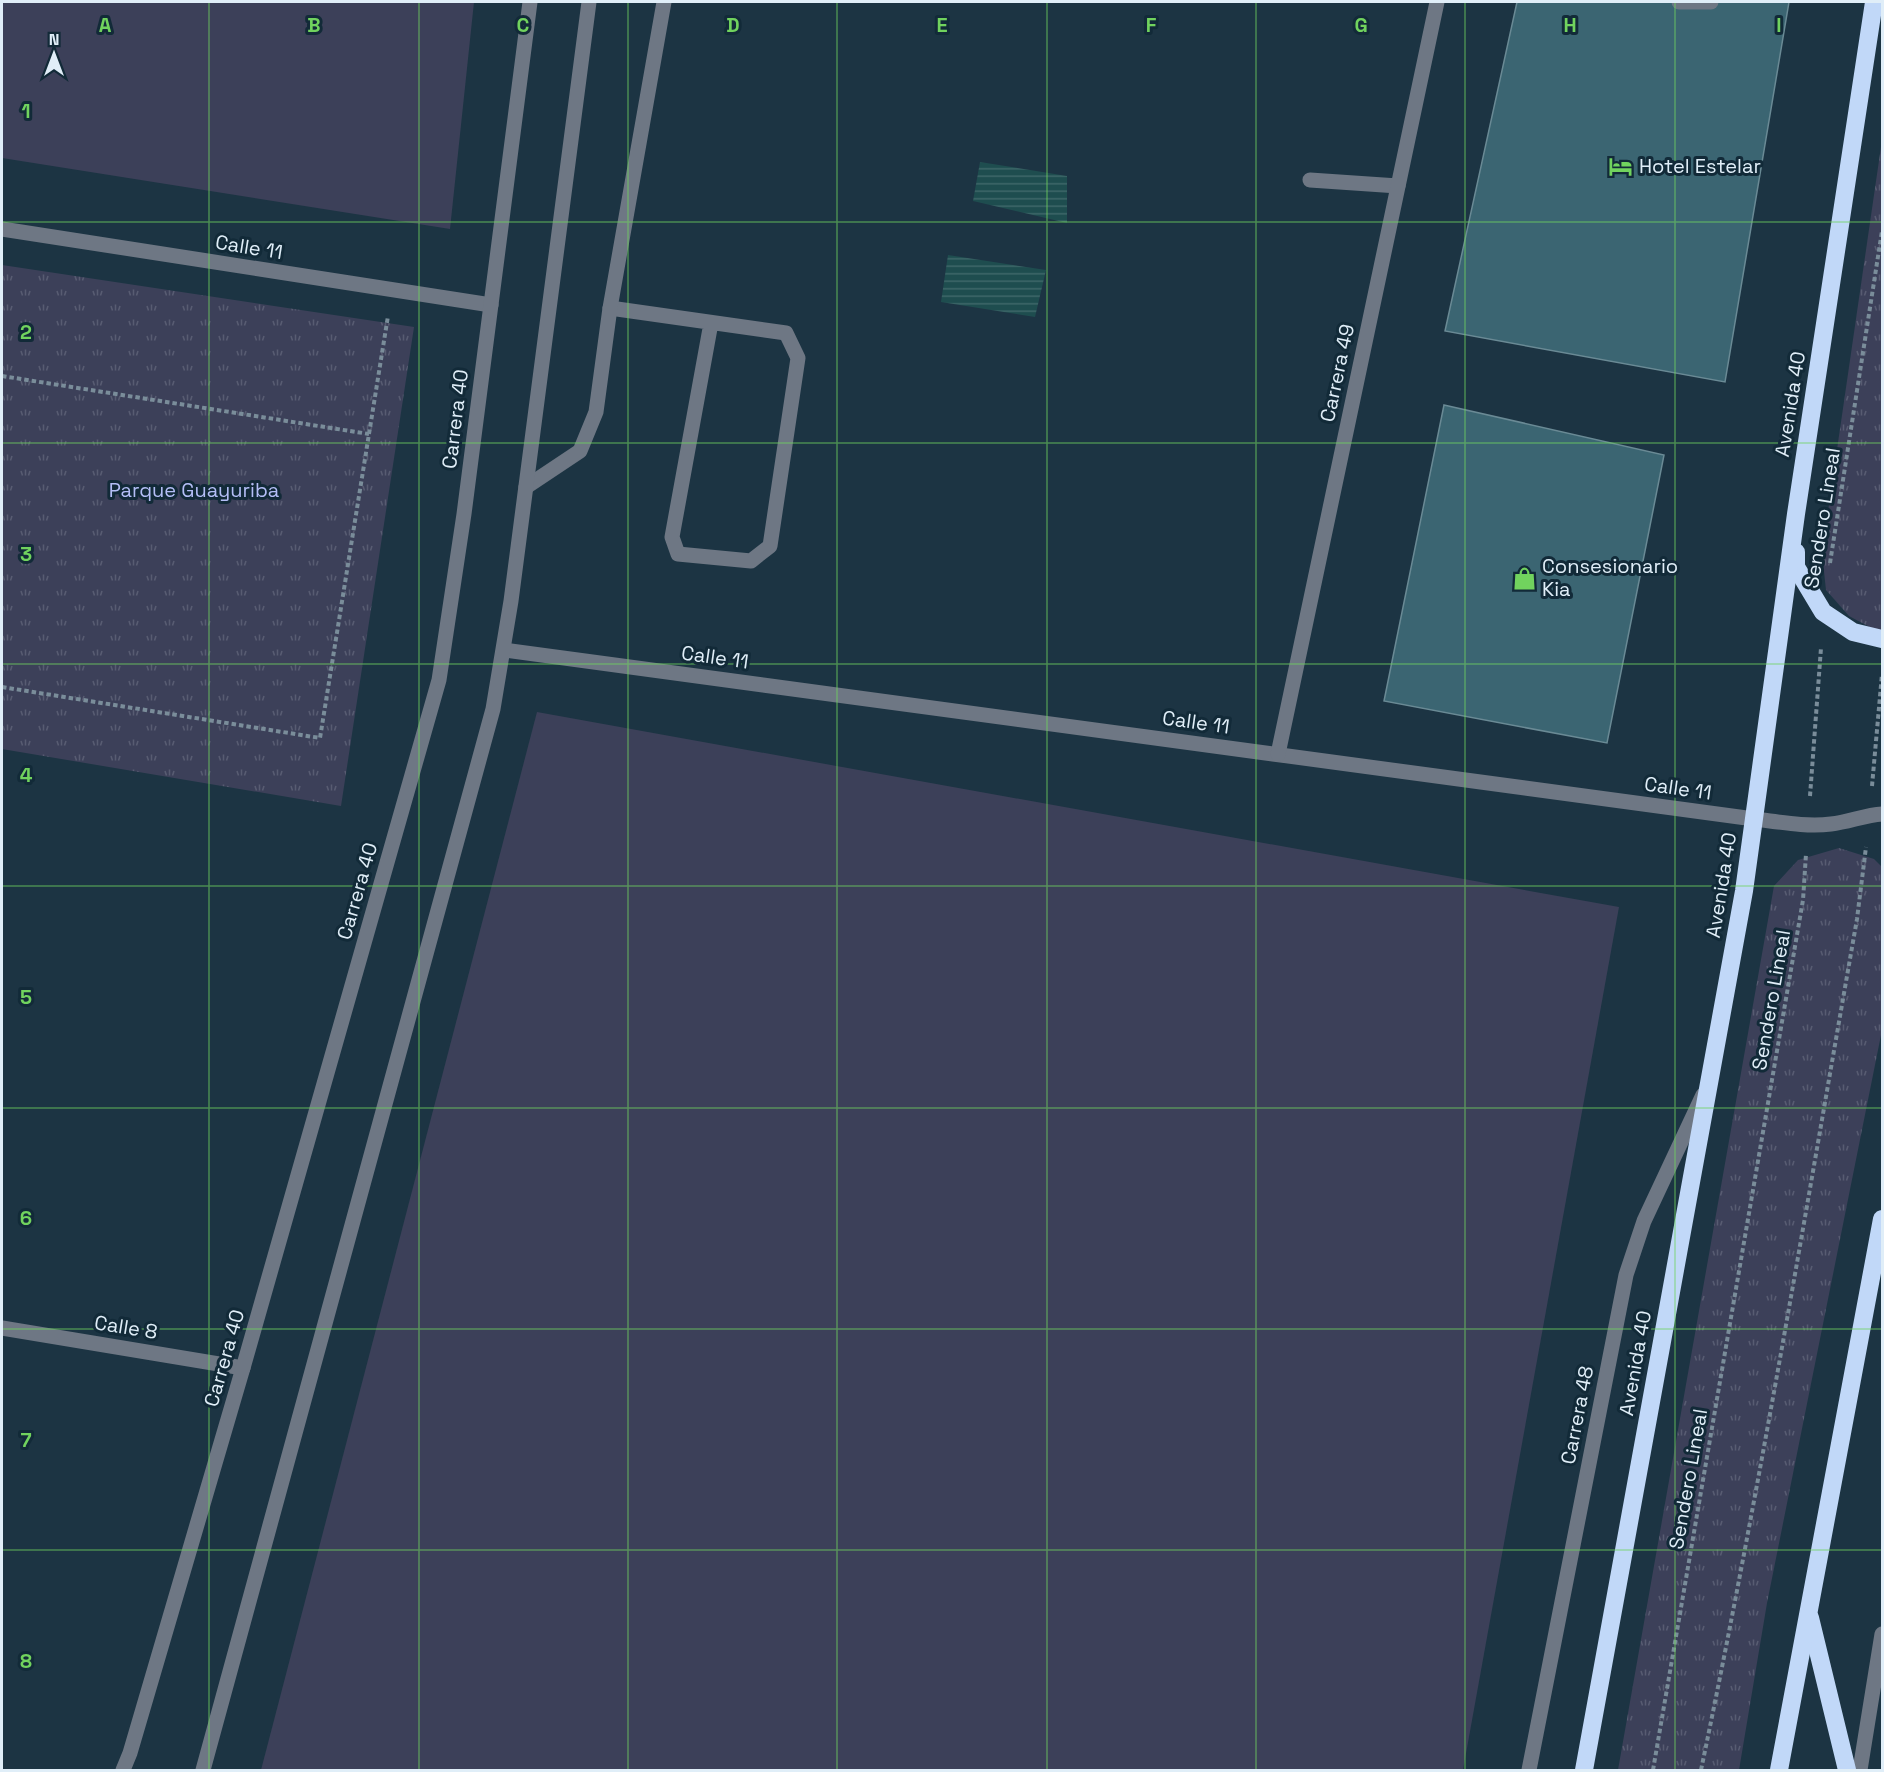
<svg xmlns="http://www.w3.org/2000/svg" width="1884" height="1772" viewBox="0 0 1884 1772" font-family="'Space Grotesk',sans-serif">
<defs>
<pattern id="park-tufts" width="24" height="20" patternUnits="userSpaceOnUse" patternTransform="scale(1.5)"><rect width="24" height="20" fill="#3c4059"/><path d="M3 7l-1-3M5 7V3M7 7l1-3M15 17l-1-3M17 17v-4M19 17l1-3" fill="none" stroke="#585c72"/></pattern>
<pattern id="water-rules" width="6" height="5" patternUnits="userSpaceOnUse" patternTransform="scale(1.5)"><rect width="6" height="5" fill="#1e4d4f"/><path d="M0 2.5h6" fill="none" stroke="#3e6769"/></pattern>
</defs>
<rect width="100%" height="100%" fill="#1c3443"/>
<g fill="#3c4059">
<polygon points="2,2 474,2 450,229 2,158"/>
<polygon points="537,712 1619,907 1463,1770 261,1770"/>
</g>
<g fill="url(#park-tufts)">
<polygon points="1882,140 1882,633 1881,633 1849,616 1826,590 1822,553"/>
<polygon points="2,265 414,327 341,806 2,749"/>
<polygon points="1839,848 1874,859 1882,867 1882,1030 1767,1603 1739,1770 1618,1770 1774,886 1798,860"/>
</g>
<g fill="url(#water-rules)">
<polygon points="980,162 1067,176 1067,223 973,201"/>
<polygon points="948,255 1046,270 1035,317 941,302"/>
</g>
<g fill="#3b6572" stroke="#6a8a95" stroke-width="1.5">
<polygon points="1517,2 1789,2 1725,382 1445,331"/>
<polygon points="1444,405 1664,455 1607,743 1384,701"/>
</g>
<g fill="none" stroke-linecap="round" stroke-linejoin="round">
<g stroke="#7a8d9a" stroke-width="4" stroke-dasharray="4.5 3" stroke-linecap="butt">
<polyline points="2,376 369,434"/>
<polyline points="1830,563 1882,231"/>
<polyline points="2,687 320,738 388,316"/>
<polyline points="1872,786 1882,674"/>
<polyline points="1810,796 1821,648"/>
<polyline points="1653,1770 1803,900 1806,854"/>
<path d="M1701,1770C1760,1488 1807,1203 1857,919L1866,847"/>
</g>
<g stroke="#6e7784" stroke-width="15">
<polyline points="1679,2 1711,2"/>
<polyline points="1310,180 1398,186"/>
<polyline points="2,229 491,305"/>
<polyline points="610,308 786,333 798,358 770,546 751,561 678,554 672,537 711,323"/>
<polyline points="526,487 580,451 596,412 610,308 664,2"/>
<path d="M504,650L1754,819C1780,822 1806,827 1831,824C1849,822 1865,815 1882,814"/>
<polyline points="1278,754 1437,2"/>
<polyline points="2,1328 243,1368"/>
<polyline points="123,1770 130,1753 243,1368 439,680 464,514 530,2"/>
<polyline points="203,1770 493,709 511,601 589,2"/>
<polyline points="1529,1770 1626,1275 1644,1221 1703,1095"/>
<polyline points="1860,1770 1882,1634"/>
</g>
<g stroke="#c1d8f8" stroke-width="18">
<polyline points="1796,552 1796,567 1823,612 1853,632 1882,639"/>
<polyline points="1810,1618 1847,1770"/>
<polyline points="1584,1770 1744,891 1796,514 1874,2"/>
<polyline points="1779,1770 1882,1219"/>
</g>
</g>
<path fill="none" stroke="#71d35e" stroke-width="1.5" stroke-opacity="0.55" d="M209,2V1770M419,2V1770M628,2V1770M837,2V1770M1047,2V1770M1256,2V1770M1465,2V1770M1675,2V1770M2,222H1882M2,443H1882M2,664H1882M2,886H1882M2,1108H1882M2,1329H1882M2,1550H1882"/>
<defs>
<symbol id="hotel-bare" viewBox="-9 -9 18 18"><path d="M-6-4.5h1.5V1H6V5H4.5V3h-9V5H-6ZM-4 0a1.8 1.8 0 1 1 3.6 0ZM.5 0V-2.5h3Q6-2.5 6 0Z" fill="#71d35e" stroke="#122a38" stroke-width="2.5" paint-order="stroke"/></symbol>
<symbol id="shop-bare" viewBox="-9 -9 18 18"><path d="M-5-2.5h2.3a2.7 3.5 0 0 1 5.4 0H5L5.5 6h-11ZM-1.5-2.5h3a1.5 2.3 0 0 0-3 0Z" fill="#71d35e" stroke="#122a38" stroke-width="2.5" paint-order="stroke"/></symbol>
</defs>
<g fill-rule="evenodd">
<use href="#hotel-bare" x="1604" y="150" width="33" height="33"/>
<use href="#shop-bare" x="1508" y="562" width="33" height="33"/>
</g>
<g text-anchor="middle" stroke-width="6" stroke-linejoin="round" paint-order="stroke">
<g font-size="20" fill="#e0eef8" stroke="#122a38" text-anchor="start">
<text x="1639" y="173">Hotel Estelar</text>
<text x="1542" y="573">Consesionario<tspan x="1542" dy="23">Kia</tspan></text>
</g>
<g font-size="20" fill="#e0eef8" stroke="#122a38">
<text transform="translate(249 247) rotate(9)" y="7">Calle 11</text>
<text transform="translate(1337 373) rotate(-78)" y="7">Carrera 49</text>
<text transform="translate(1790 404) rotate(-81)" y="7">Avenida 40</text>
<text transform="translate(455 419) rotate(-83)" y="7">Carrera 40</text>
<text transform="translate(1822 518) rotate(-81)" y="7">Sendero Lineal</text>
<text transform="translate(715 657) rotate(8)" y="7">Calle 11</text>
<text transform="translate(1196 722) rotate(8)" y="7">Calle 11</text>
<text transform="translate(1678 788) rotate(8)" y="7">Calle 11</text>
<text transform="translate(1721 885) rotate(-81)" y="7">Avenida 40</text>
<text transform="translate(357 891) rotate(-74)" y="7">Carrera 40</text>
<text transform="translate(1771 1000) rotate(-80)" y="7">Sendero Lineal</text>
<text transform="translate(126 1327) rotate(9)" y="7">Calle 8</text>
<text transform="translate(224 1358) rotate(-74)" y="7">Carrera 40</text>
<text transform="translate(1635 1363) rotate(-80)" y="7">Avenida 40</text>
<text transform="translate(1577 1415) rotate(-79)" y="7">Carrera 48</text>
<text transform="translate(1688 1479) rotate(-80)" y="7">Sendero Lineal</text>
</g>
<g font-size="20" fill="#b4bef6" stroke="#122a38">
<text x="194" y="497">Parque Guayuriba</text>
</g>
</g>
<g font-size="20" text-anchor="middle" font-weight="bold" fill="#71d35e" stroke="#122a38" stroke-width="6" stroke-linejoin="round" paint-order="stroke">
<text x="105" y="32">A</text>
<text x="314" y="32">B</text>
<text x="523" y="32">C</text>
<text x="733" y="32">D</text>
<text x="942" y="32">E</text>
<text x="1151" y="32">F</text>
<text x="1361" y="32">G</text>
<text x="1570" y="32">H</text>
<text x="1779" y="32">I</text>
<text x="26" y="118">1</text>
<text x="26" y="339">2</text>
<text x="26" y="561">3</text>
<text x="26" y="782">4</text>
<text x="26" y="1004">5</text>
<text x="26" y="1225">6</text>
<text x="26" y="1447">7</text>
<text x="26" y="1668">8</text>
</g>
<rect width="1884" height="1772" fill="none" stroke="#e0eef8" stroke-width="6"/>
<g transform="translate(54 54)" stroke="#122a38" stroke-width="4.5" paint-order="stroke">
<path d="M0-4.5L10 22L0 15L-10 22Z" fill="#e0eef8"/>
<text y="-9" font-size="16" font-weight="bold" text-anchor="middle" fill="#e0eef8">N</text>
</g>
</svg>
